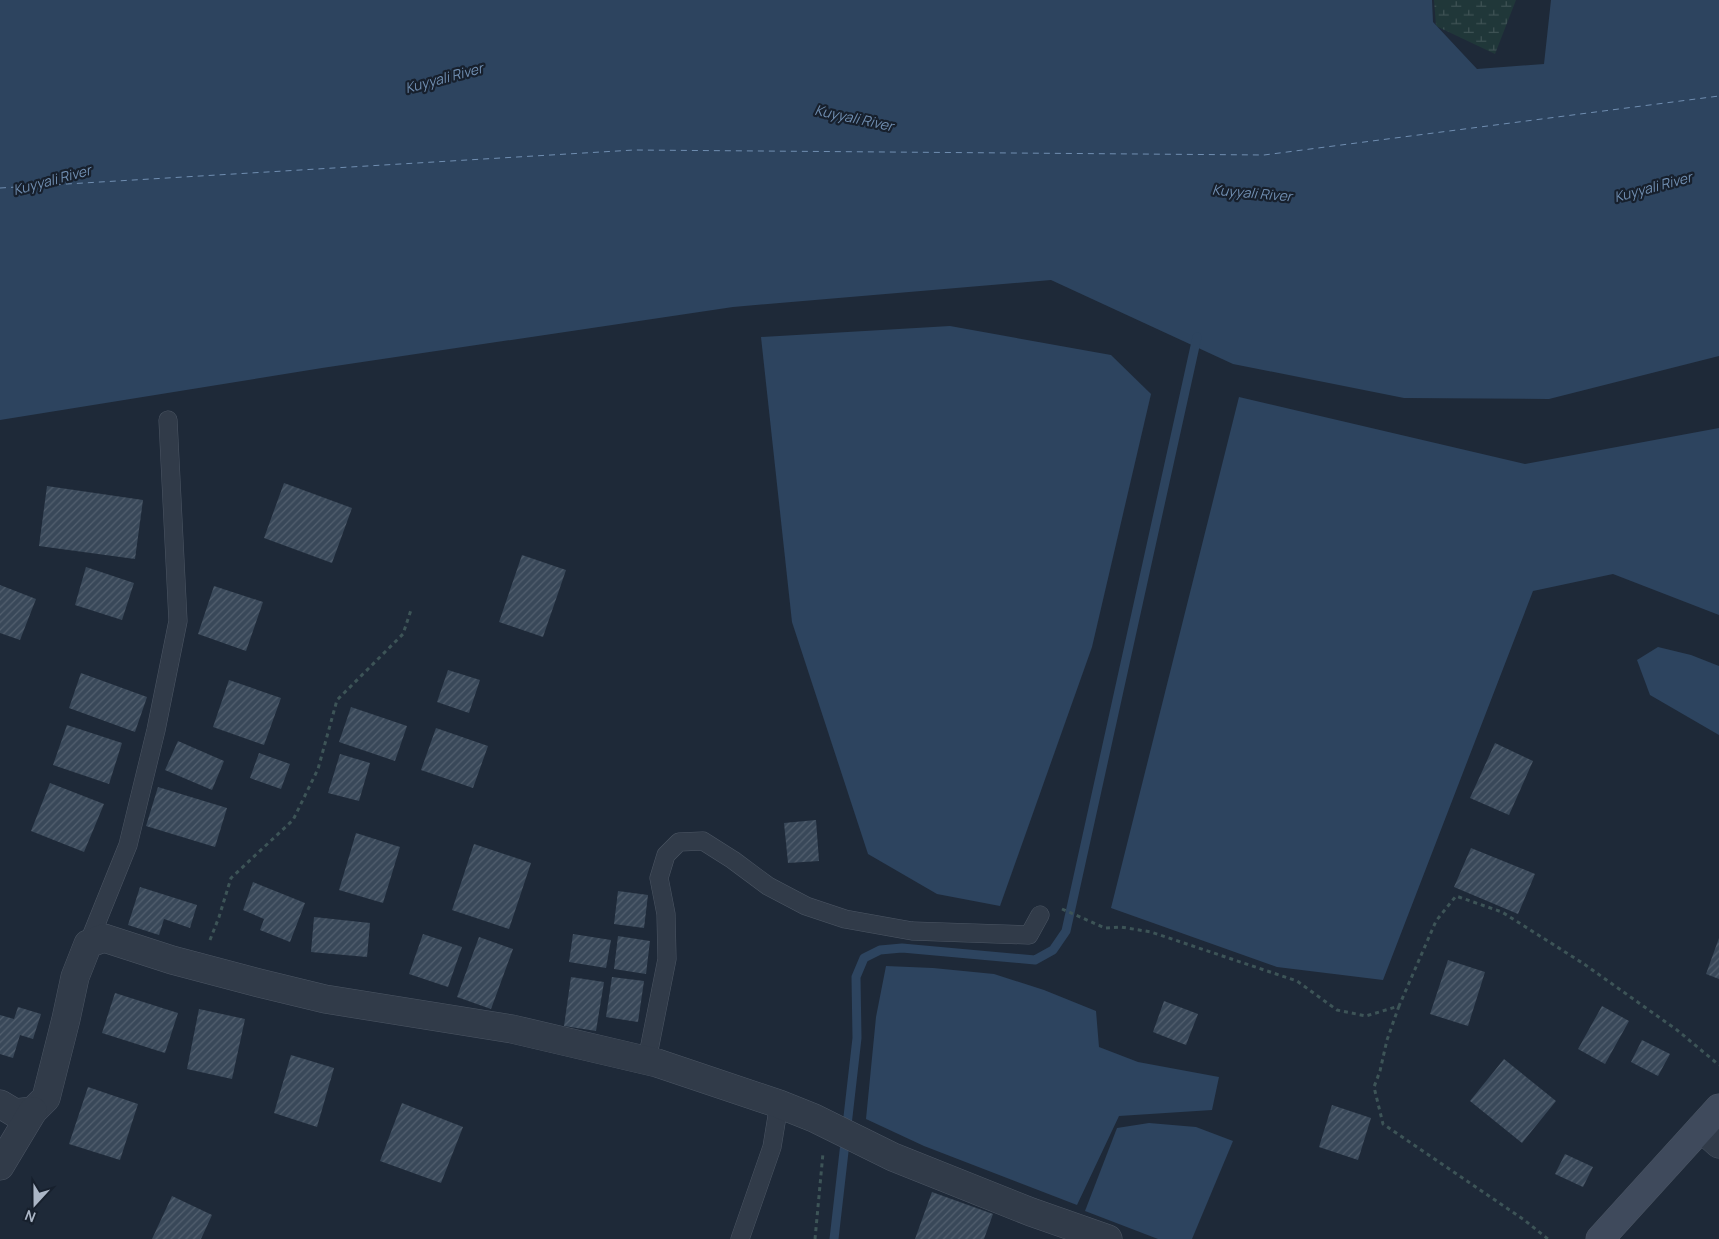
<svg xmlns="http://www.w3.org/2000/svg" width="1719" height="1239" viewBox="0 0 1719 1239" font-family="Manrope,sans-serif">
<defs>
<pattern id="wetland-marsh" width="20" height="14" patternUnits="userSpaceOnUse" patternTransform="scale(1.25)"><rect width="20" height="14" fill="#203739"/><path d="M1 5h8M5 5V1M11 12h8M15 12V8" fill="none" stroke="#3e5254"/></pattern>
<pattern id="building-hatch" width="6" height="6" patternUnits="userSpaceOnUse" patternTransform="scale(1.25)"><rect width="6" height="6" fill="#394859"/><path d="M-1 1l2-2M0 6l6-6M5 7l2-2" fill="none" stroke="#53606f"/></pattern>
</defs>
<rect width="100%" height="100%" fill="#1e2938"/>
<polygon fill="url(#wetland-marsh)" points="1434,0 1516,0 1495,54 1436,26"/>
<g fill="#2d445f">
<polygon points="0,0 1432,0 1433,22 1477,69 1544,64 1551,0 1719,0 1719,356 1549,399 1404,398 1233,364 1051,280 733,307 322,368 0,420"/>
<polygon points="950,326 1111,355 1151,394 1092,647 1000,906 937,894 868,854 792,622 761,337"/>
<polygon points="1239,397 1525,464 1719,428 1719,615 1613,574 1533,591 1383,980 1277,967 1111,908"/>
<polygon points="1658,647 1691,655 1719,666 1719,735 1650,695 1637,660"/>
<polygon points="886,966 933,968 994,974 1044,990 1096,1011 1099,1047 1138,1062 1219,1077 1212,1110 1119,1116 1077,1205 924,1146 866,1119 876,1017"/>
<polygon points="1149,1123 1196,1127 1233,1141 1192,1239 1158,1239 1085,1211 1117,1128"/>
</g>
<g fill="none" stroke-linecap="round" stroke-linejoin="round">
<polyline stroke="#2d445f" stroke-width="9" points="834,1239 857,1038 856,977 864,958 880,950 902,948 1035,960 1053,950 1066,931 1197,337"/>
<polyline stroke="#708eb1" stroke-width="1" stroke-dasharray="6 5" stroke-linecap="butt" points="0,188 634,150 1264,155 1719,96"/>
</g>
<g fill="url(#building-hatch)">
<polygon points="284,483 352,508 332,563 264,538"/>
<polygon points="47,486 143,500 135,559 39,546"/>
<polygon points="522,555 566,570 543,637 499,622"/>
<polygon points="86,567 134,583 122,620 75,605"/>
<polygon points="0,585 36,599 20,640 0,633"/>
<polygon points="214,586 263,602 246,651 198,634"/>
<polygon points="448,670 480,680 469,713 437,702"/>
<polygon points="81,673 147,697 135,732 69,708"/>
<polygon points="229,680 281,698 264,745 213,727"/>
<polygon points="351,707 407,726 395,761 339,742"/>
<polygon points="67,725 122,743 109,784 53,765"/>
<polygon points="436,728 488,746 473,788 421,770"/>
<polygon points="178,741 224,761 212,790 165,770"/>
<polygon points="1495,743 1533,761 1509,815 1470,798"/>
<polygon points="259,753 290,764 281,789 250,778"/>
<polygon points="340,754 370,763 359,801 328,793"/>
<polygon points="50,783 104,804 84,852 31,831"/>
<polygon points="158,787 227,808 215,847 146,826"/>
<polygon points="816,820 819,861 788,863 784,823"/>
<polygon points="356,833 400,847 383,903 339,890"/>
<polygon points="474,844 531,863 509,929 452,910"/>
<polygon points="1471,848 1535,874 1518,914 1454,887"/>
<polygon points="253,882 305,903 290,942 260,930 264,919 243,910"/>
<polygon points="140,887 197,905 190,928 164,919 159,935 128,925"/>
<polygon points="618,891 648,895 644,928 614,924"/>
<polygon points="314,917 370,923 367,957 311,952"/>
<polygon points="423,934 462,947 448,987 409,974"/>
<polygon points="573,934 611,940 606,968 569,962"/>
<polygon points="618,936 650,941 646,974 614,969"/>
<polygon points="479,937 513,949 491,1009 457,997"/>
<polygon points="1719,938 1719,979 1706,974"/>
<polygon points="1448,960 1485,972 1468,1026 1430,1014"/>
<polygon points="571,977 604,982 596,1031 564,1026"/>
<polygon points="612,977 644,981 638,1022 606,1017"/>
<polygon points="115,993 178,1013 165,1053 102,1033"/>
<polygon points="1164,1001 1198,1014 1186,1045 1153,1032"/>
<polygon points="1602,1006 1629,1021 1605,1064 1578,1049"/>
<polygon points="18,1007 41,1014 33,1039 20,1035 13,1058 0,1054 0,1015 14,1019"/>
<polygon points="199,1009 245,1019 232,1079 187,1069"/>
<polygon points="1642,1040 1670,1054 1658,1076 1631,1062"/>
<polygon points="291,1055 334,1068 317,1127 274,1113"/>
<polygon points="1504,1059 1556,1101 1522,1143 1470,1101"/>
<polygon points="88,1087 138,1104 120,1160 69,1144"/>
<polygon points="402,1103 463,1127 441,1183 380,1161"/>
<polygon points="1332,1105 1371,1118 1358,1160 1319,1147"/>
<polygon points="1565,1154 1593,1167 1583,1187 1555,1174"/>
<polygon points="932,1192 993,1214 984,1239 915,1239"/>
<polygon points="172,1196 212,1215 201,1239 152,1239"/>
</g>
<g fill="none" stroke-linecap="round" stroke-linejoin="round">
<defs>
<g id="service">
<polyline points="88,944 128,845 156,730 178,621 168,420"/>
<polyline points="647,1060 667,959 666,914 659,878 666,855 679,842 703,841 733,860 768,886 806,906 845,919 912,931 1029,935 1040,915"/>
<polyline points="740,1239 772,1147 779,1104"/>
</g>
<g id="minor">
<polyline points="0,1104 15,1113 33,1111 46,1098 66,1019 75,977 88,944 104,938 172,960 259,983 325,999 512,1029 657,1063 779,1104 814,1118 893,1157 1031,1212 1108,1239"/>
<polyline points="1701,1128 1719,1144"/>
<polyline points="0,1166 33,1111"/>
</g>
<polyline id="secondary" points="1600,1239 1719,1108"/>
</defs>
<use href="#service" stroke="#4c5664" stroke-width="19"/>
<use href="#minor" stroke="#4c5664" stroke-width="29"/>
<use href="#secondary" stroke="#4c5664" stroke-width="29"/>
<g stroke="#3d5457" stroke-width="3" stroke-dasharray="4 4" stroke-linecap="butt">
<polyline points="1062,909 1105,928 1121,927 1151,932 1297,981 1337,1010 1366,1016 1399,1006 1436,921 1456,896 1502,912 1584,964 1677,1030 1719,1065"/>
<polyline points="210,940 219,917 231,878 293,820 318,769 337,700 403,634 411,610"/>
<polyline points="1399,1006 1387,1040 1380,1071 1374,1087 1383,1124 1523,1219 1548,1239"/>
<polyline points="815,1239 823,1153"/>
</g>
<use href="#service" stroke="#313b49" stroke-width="18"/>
<use href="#minor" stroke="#313b49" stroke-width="28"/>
<use href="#secondary" stroke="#3f4a5c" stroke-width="28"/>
</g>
<g text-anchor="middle" stroke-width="4.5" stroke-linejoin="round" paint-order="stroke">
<g font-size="14" font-style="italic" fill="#708eb1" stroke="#17202d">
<text transform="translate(444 78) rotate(-15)" y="5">Kuyyali River</text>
<text transform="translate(854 118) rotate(12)" y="5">Kuyyali River</text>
<text transform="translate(52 180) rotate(-15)" y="5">Kuyyali River</text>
<text transform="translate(1653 187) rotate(-15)" y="5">Kuyyali River</text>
<text transform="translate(1252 193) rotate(5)" y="5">Kuyyali River</text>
</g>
</g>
<g transform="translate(35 1204) rotate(201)" stroke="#17202d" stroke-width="4" paint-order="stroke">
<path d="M0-4L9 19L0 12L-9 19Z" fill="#abb6c6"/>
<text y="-8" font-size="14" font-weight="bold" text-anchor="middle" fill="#abb6c6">N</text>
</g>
</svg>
